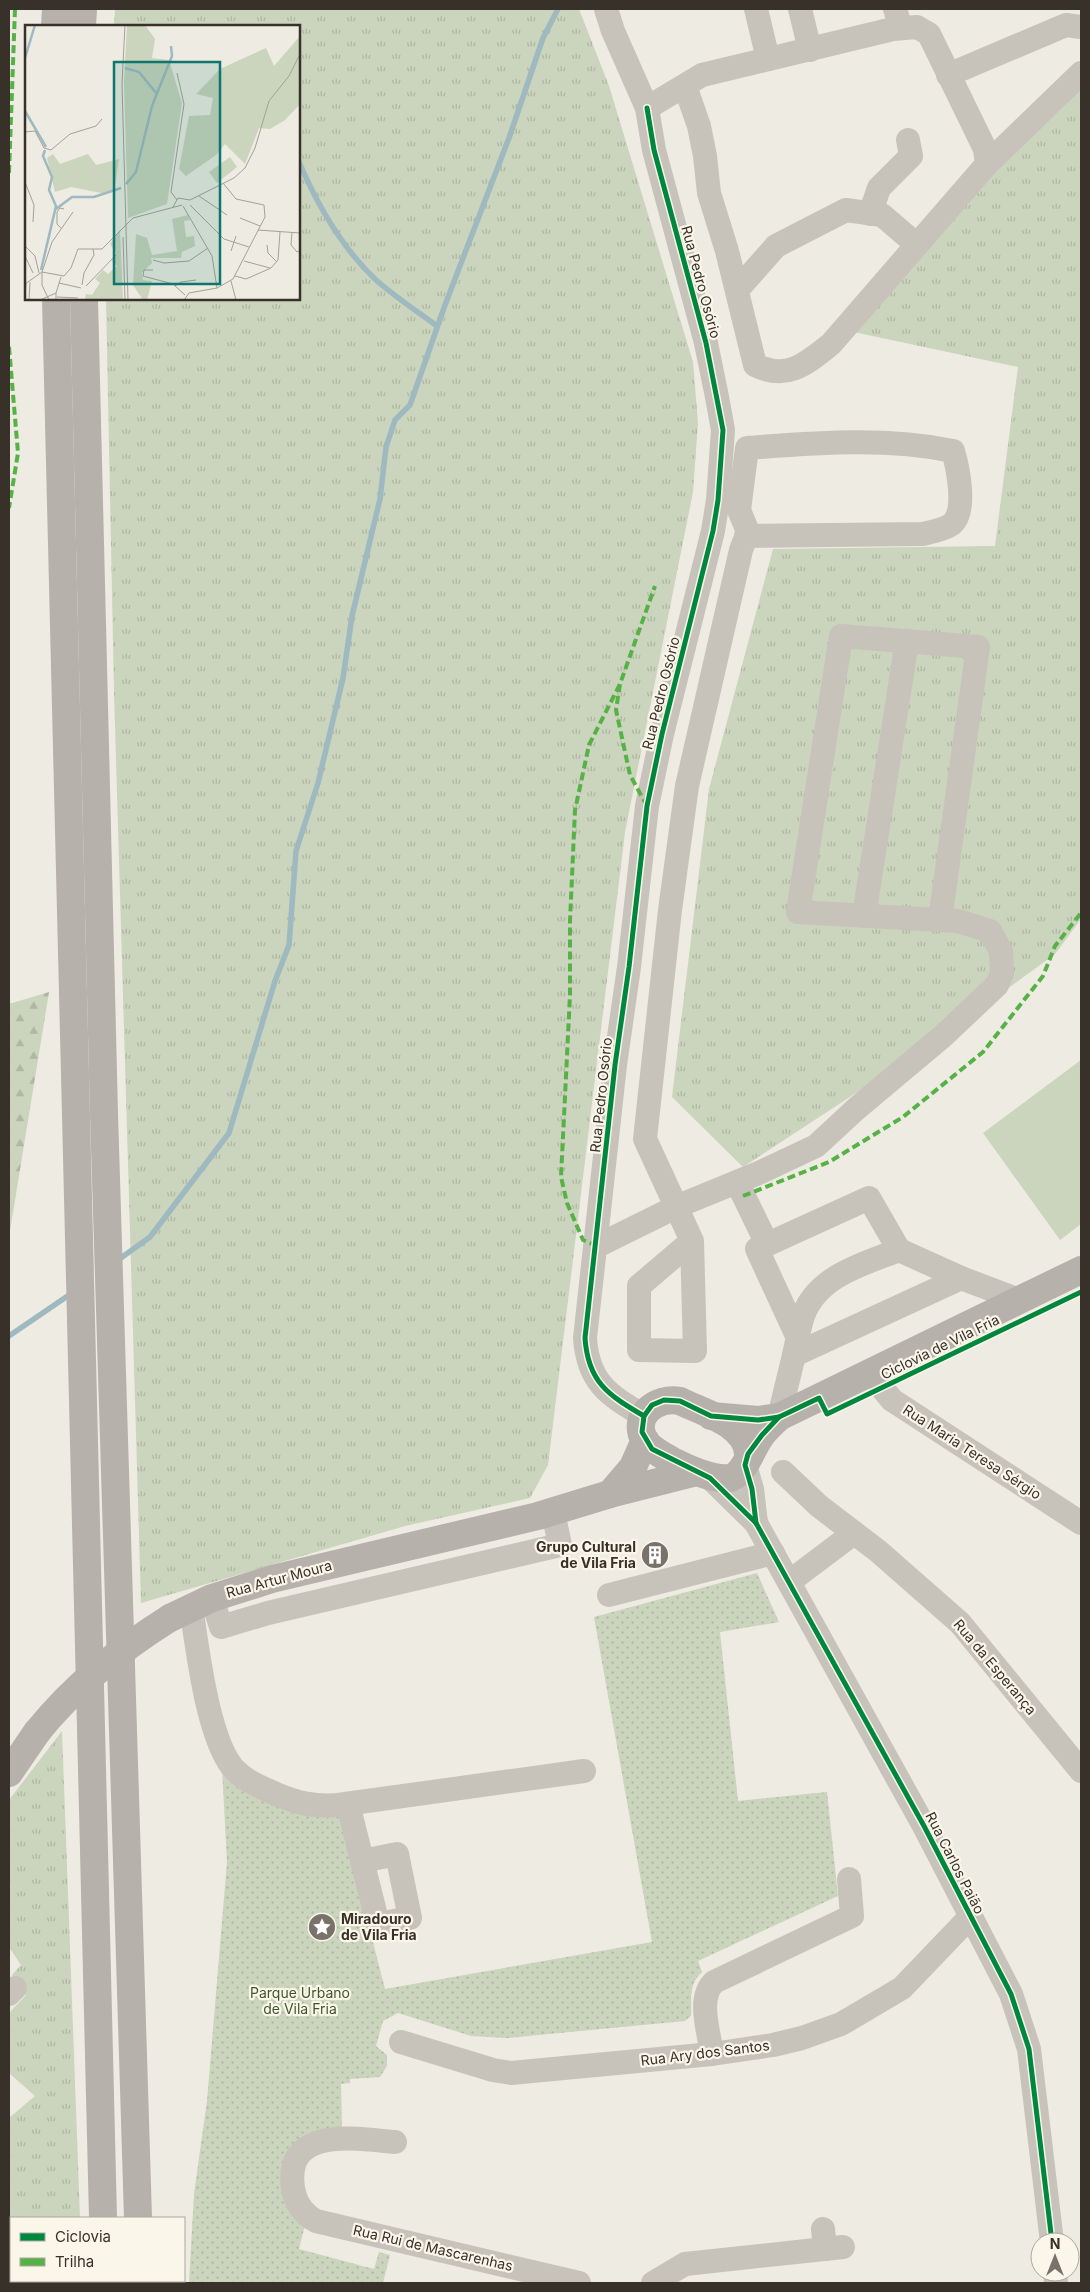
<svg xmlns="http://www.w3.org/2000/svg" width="1090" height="2292" viewBox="0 0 1090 2292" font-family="Inter,sans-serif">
<defs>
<pattern id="grass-tufts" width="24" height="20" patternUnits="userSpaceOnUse" patternTransform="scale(1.25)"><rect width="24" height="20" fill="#cbd4bc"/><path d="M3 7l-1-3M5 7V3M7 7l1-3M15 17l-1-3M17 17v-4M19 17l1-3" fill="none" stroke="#afb6a2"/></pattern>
<pattern id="forest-firs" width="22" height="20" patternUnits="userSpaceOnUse" patternTransform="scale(1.25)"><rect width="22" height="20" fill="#cbd4bc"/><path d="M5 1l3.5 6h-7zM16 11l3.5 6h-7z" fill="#afb6a2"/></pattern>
<pattern id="park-dots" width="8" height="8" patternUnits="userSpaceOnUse" patternTransform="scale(1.25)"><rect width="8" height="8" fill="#cbd4bc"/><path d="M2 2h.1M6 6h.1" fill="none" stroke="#afb6a2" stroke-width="1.8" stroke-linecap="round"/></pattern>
</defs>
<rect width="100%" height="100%" fill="#eeebe2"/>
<g fill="url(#grass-tufts)">
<polygon points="115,9 579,9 609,86 693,362 698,423 693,492 625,832 548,1465 530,1498 405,1526 141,1603 114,691 106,299 299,299 299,26 114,26"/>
<polygon points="1081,79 1081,919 1055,954 943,1036 743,1167 672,1097 709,789 773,549 995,546 1018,367 849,331"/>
<polygon points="62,1731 80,2218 11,2218 11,2281 82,2281 82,2283 9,2283 9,2118 35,2096 9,2073 9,2013 26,1995 12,1975 21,1965 9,1947 9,1800"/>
</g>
<polygon fill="url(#forest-firs)" points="49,992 9,1237 9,1004"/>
<path fill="url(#park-dots)" d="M757,1573L779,1622L720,1632L738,1801L827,1792L838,1896L698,1961L702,1972C688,1985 692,1998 691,2016L685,2021L507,2038L471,2036L398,2013L383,2021L376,2046L387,2055V2066L380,2077L350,2079V2083L341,2084L342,2130L302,2140L305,2225L299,2249L374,2269L379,2252L390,2255L383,2283H189L194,2194L207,2101L227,1862L222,1768L340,1813L385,1989L652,1942L594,1617Z"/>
<polygon fill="#cbd4bc" points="1081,1060 1081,1224 1060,1240 983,1133"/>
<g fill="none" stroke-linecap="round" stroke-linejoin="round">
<g stroke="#9eb9bf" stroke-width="5.5">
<path d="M299,162C317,204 342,248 376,280C395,297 417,311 437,326"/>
<polyline points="118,1260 150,1237 229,1133 275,981 289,945 296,851 318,783 343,678 352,616 380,499 386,447 395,420 410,405 445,305 509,138 543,38 558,9"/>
<polyline points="9,1336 72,1293"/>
</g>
<g stroke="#c7c3bb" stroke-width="24">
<path d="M606,9L613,31L647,108L654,150L706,343L717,397L723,430L718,500L713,531L662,734L647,806L629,967L615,1065L585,1338C588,1382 608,1395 644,1416"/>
<polyline points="756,9 768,59"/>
<polyline points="800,9 810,50"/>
<polyline points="895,9 901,28"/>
<polyline points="948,75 1066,25 1081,27"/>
<path d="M647,108L702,75L893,29L917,27L929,34L985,149L987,164L831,344C806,364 787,381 755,365L727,251L709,193L705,156L699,126L685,86"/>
<polyline points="987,164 1081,73"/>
<polyline points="870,214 879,188 911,156 908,140"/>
<polyline points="737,290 776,246 846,210 882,215 917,245"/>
<polyline points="864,916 907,641"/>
<polyline points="737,1182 767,1244"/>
<path d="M692,1241L695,1351L639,1350V1286L692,1241L645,1139L670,910L687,786L741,550L748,532L739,510L747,448C815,443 885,437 953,451C958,468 967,511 952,524C944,530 931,532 922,534L746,536"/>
<polyline points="597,1246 678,1206 761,1172 816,1146 856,1109 943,1036 997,985 1002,973 1001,951 990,931 958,921 940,920 798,912 841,636 978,647 940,920"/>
<polyline points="899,1250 961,1278"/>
<path d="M794,1355C797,1342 799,1328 803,1316C817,1276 863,1264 899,1250L869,1198L757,1249L798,1338"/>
<polyline points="873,1371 882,1388 892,1400 1081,1523"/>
<polyline points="779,1417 794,1355 961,1278 1019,1300"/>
<polyline points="745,1465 752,1489 756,1523"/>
<polyline points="783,1472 819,1506 878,1551 960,1623 1081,1771"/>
<polyline points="710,1478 756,1523 924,1826 1011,1994 1029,2049 1052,2242"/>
<polyline points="789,1582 854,1533"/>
<polyline points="609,1595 773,1553"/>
<polyline points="212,1598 221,1627 268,1613 560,1545 553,1512"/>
<path d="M191,1606C197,1645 208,1745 236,1771C247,1782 261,1787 276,1794C297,1803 315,1807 338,1805L584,1771"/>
<polyline points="348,1804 378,1924 410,1918 397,1854 362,1861"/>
<polyline points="9,1994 15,1988"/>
<polyline points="401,2042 493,2070 511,2073 712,2054 773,2045 802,2038 841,2024 902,1988 970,1917"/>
<path d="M712,2054C709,2032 697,1998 714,1982L852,1916L849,1879"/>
<path d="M395,2142C357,2139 284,2125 293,2188C295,2202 303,2214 316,2221L579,2283"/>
<polyline points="823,2229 825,2249"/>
<polyline points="1055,2272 1056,2283"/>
<polyline points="653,2283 685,2264 843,2247"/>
</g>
<g stroke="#b6b1aa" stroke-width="28">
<polyline points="55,26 56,9"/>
<polyline points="82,26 83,9"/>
<polyline points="56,299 103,2218"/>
<polyline points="84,299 104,1114 138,2218"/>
<polyline points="711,1416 758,1420 779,1417 1081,1270"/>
<path d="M748,1454C747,1424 704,1413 680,1401C657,1396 630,1416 645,1441C655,1456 716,1485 733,1477C746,1470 752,1448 761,1436C766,1429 773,1423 779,1417"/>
<polyline points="610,1494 633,1467 645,1440"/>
<polyline points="170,1618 212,1598 272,1579 538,1516 610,1494 697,1472"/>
<polyline points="9,1773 37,1732"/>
<polyline points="105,2281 105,2283"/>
<polyline points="140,2281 140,2283"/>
</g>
<path stroke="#b6b1aa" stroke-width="28" d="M37,1732C75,1685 119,1650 170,1618"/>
<g stroke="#56b246" stroke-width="4" stroke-dasharray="8 4" stroke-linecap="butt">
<polyline points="9,173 15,9"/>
<polyline points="9,347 18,453 9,508"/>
<polyline points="647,806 630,775 616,710 620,684 655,586"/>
<polyline points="743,1196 829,1162 903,1117 983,1052 1043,976 1055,946 1081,913"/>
<polyline points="597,1246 583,1240 567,1203 561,1177 570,995 570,921 575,810 589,745 620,684"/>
</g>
<defs>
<g id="cycleway">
<path d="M644,1416C608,1395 588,1382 585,1338L615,1065L629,967L647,806L662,734L713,531L718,500L723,430L706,343L654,150L647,108"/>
<polyline points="756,1523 752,1489 745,1465 748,1454 762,1435 779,1417"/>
<polyline points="1052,2242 1029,2049 1011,1994 924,1826 756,1523 710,1478 652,1449 642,1432 644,1416 652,1405 664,1400 680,1401 711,1416 758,1420 779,1417 819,1398 827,1414 1081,1292"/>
</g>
</defs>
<use href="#cycleway" stroke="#faf6ea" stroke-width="8"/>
<use href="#cycleway" stroke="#00873e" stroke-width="5"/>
</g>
<defs>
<symbol id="building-disc" viewBox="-11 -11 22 22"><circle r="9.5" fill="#78726a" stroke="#faf6ea"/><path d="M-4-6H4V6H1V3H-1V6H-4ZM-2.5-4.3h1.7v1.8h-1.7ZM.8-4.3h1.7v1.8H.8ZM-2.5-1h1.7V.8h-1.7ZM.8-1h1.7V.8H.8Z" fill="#fff"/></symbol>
<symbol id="sight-disc" viewBox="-11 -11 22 22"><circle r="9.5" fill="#78726a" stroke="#faf6ea"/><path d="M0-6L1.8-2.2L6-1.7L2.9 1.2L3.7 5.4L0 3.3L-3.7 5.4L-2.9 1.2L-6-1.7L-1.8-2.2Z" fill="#fff"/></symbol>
</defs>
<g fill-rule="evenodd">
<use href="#building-disc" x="639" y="1539" width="32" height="32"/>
<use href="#sight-disc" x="306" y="1911" width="32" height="32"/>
</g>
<g text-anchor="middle" stroke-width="4.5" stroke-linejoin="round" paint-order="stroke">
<g font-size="14" fill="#383129" stroke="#faf6ea">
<text transform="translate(701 282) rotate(75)" y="5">Rua Pedro Osório</text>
<text transform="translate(661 693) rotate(-76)" y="5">Rua Pedro Osório</text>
<text transform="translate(601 1095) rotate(-84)" y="5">Rua Pedro Osório</text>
<text transform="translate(940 1347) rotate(-26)" y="5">Ciclovia de Vila Fria</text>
<text transform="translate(972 1452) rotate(33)" y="5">Rua Maria Teresa Sérgio</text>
<text transform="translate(279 1579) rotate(-15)" y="5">Rua Artur Moura</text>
<text transform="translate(995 1667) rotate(50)" y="5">Rua da Esperança</text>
<text transform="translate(955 1863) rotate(63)" y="5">Rua Carlos Paião</text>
<text transform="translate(705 2053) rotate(-7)" y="5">Rua Ary dos Santos</text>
<text transform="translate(433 2248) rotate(13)" y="5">Rua Rui de Mascarenhas</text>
</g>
<g font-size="14" font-weight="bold" fill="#383129" stroke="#faf6ea" text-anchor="end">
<text x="636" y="1552">Grupo Cultural<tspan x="636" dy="16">de Vila Fria</tspan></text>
<text x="341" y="1924" text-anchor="start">Miradouro<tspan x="341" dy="16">de Vila Fria</tspan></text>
</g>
<g font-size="14" fill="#3f572c" stroke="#faf6ea">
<text x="300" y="1998">Parque Urbano<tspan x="300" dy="16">de Vila Fria</tspan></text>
</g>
</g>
<g transform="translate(25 25)">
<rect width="275" height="275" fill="#eeebe2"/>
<path d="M102,0H120L130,14L127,33L144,35L157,78L142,179L103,193L99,57ZM275,11V79L260,95L245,104L234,103L220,139L200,119L191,130L161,151L154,144L164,91L185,90L188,73L171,69L195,44L241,23L249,41ZM95,205L98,275H60L61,269L67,270L75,258L70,254L78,245L83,249L92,241L87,236L91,228L85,219Z" fill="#cbd4bc"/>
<path d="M28,129L35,139L63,129L71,140L94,134L89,167L76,168L46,162L30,167L22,133Z" fill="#cbd4bc"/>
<path d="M163,190L165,195L159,196L161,212L169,211L170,221L157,227L156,233H126L127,238L117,248L118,255L127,256L122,275H118L108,260L111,209L122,213L127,230L152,226L147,194Z" fill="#cbd4bc"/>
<path d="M205,132L212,142L192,158L184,147Z" fill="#cbd4bc"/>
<path fill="none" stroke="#9eb9bf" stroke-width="2.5" d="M0,33L10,0M100,43L114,47L132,69M0,86L21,122M101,159L111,147L127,81L147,31L146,21M31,184L47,172H69L96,163M16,245L31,181L24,165L27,152L18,131L20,125"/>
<path fill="none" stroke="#a5a198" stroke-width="1" d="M100,0L97,59L103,275M0,107L10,106L19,123L26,125L45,109L71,101L77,94M0,157L9,180L8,197M174,171L202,190M152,175L146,167L159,79L152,48M165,180L199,214L224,222M158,181L187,231L192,263M148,182L153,173L165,175L209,153L220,143L230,123L244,76L264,51L275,29M215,193L235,201M37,204L32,199V187L35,183L39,184M233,205L275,208M267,207L266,220L272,227L274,226M98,212L100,275M242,220L243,228L252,237M0,221L10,231L14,248M206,226L211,211M0,231L8,248M128,235L139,238L164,236L183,223M219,236L245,243M128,245H119L118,251L148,259L160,270M210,251L221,254L246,243L253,235L255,207M206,256L211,275M34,258L56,263M0,259L17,247L39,251L46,243L53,224H77L108,193L157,180M57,260L59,248L69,230L68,224M61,261L91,230M150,261L156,257L171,255M31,268L36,252M32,272L53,273M0,273L1,258M4,275L5,257M15,275L31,268V275M24,275L17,260V247L27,217L48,187M159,275L164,268L192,263L208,254L240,192L239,180L211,174L198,158"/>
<path fill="#0f766e" fill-opacity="0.15" stroke="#0f766e" stroke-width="2.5" d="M89,37H195V259H89Z"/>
<rect width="275" height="275" fill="none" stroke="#383129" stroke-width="2.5"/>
</g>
<rect width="1090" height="2292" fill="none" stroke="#383129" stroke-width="20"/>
<rect x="10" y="2217" width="175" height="65" fill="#faf6ea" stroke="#aca79d"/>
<rect x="20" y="2233" width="25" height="8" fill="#00873e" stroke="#aca79d"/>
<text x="55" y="2242" font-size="15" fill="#383129">Ciclovia</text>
<rect x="20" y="2258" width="25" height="8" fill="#56b246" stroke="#aca79d"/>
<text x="55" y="2267" font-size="15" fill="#383129">Trilha</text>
<g transform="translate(1055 2257)"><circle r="24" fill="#faf6ea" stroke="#aca79d"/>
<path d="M0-4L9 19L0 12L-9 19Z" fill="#78726a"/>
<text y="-8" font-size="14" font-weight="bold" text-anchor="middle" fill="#383129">N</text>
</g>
</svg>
